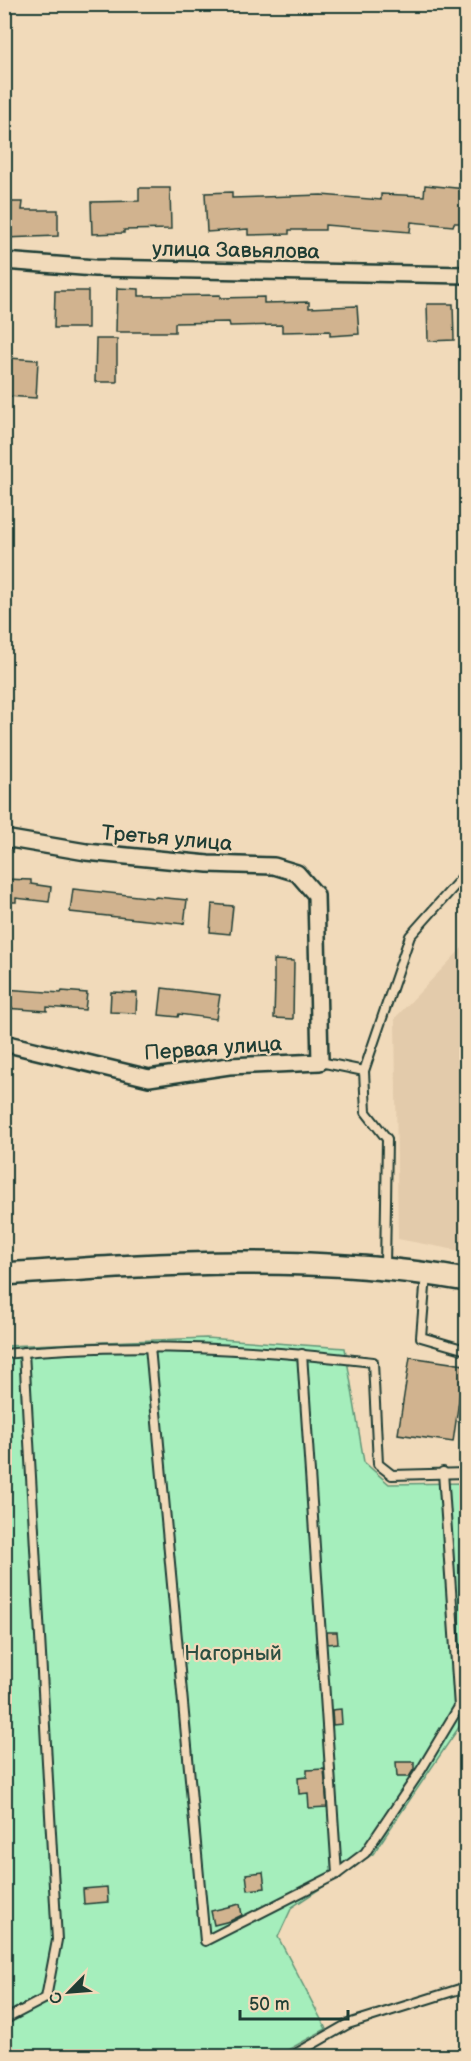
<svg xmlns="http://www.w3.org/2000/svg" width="471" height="2061" viewBox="0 0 471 2061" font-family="'Balsamiq Sans',sans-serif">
<rect width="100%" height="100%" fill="#f1daba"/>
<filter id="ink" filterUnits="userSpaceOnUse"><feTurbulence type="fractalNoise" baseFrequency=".0167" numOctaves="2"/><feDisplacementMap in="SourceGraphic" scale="12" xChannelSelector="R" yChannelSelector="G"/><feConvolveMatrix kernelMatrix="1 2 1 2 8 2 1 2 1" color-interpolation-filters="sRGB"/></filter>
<g filter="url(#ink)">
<polygon fill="#e3cbab" points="466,944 466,1252 398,1239 395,1018"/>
<polygon fill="#a5eebc" stroke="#629678" stroke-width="1.5" points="206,1338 345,1348 364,1462 389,1484 466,1483 466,1717 373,1854 292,1907 278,1937 326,2029 277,2056 5,2056 5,1346"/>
<g fill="#d1b38f" stroke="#1f3d34" stroke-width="1.5">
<polygon points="425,185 466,189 466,223 454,223 453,226 411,222 410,232 325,225 325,230 289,230 289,234 248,235 248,229 207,232 205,193 232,192 232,198 321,195 381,200 381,194 424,196"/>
<polygon points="139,188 170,188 171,229 124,230 124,233 92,234 91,202 139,201"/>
<polygon points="4,202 23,202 22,210 58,210 58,236 4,238"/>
<polygon points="117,288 139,289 139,296 220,295 220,298 264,297 264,303 309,302 309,308 357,306 359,334 330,336 330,331 282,332 282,325 230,326 229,322 175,323 175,332 116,332"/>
<polygon points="55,291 88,291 88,328 54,328"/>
<polygon points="427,304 453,304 454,340 428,341"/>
<polygon points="96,339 117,339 117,382 95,382"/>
<polygon points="8,358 38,360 36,398 7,396"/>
<polygon points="4,879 31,880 31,884 51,887 49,902 16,898 16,902 4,902"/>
<polygon points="73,889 155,898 156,897 187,900 184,924 70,912"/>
<polygon points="212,904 233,906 230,934 210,932"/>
<polygon points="274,960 294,961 293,1019 274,1018 275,983 274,983"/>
<polygon points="162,988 220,995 216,1019 179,1014 178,1017 159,1015"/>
<polygon points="4,989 61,993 62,991 87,993 85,1010 47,1007 47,1011 4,1008"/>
<polygon points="111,992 137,993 136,1013 110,1012"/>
<polygon points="410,1357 464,1365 453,1442 398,1434"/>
<polygon points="327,1632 337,1632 338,1643 328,1644"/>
<polygon points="341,1709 342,1724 333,1725 332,1710"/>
<polygon points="396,1762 414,1762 414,1769 409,1777 397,1777"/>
<polygon points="324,1769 327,1807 309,1808 308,1793 299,1794 298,1778 307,1777 307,1770"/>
<polygon points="263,1872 265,1888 248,1890 246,1874"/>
<polygon points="107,1887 108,1902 84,1904 83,1889"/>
<polygon points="240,1904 242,1915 230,1921 214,1925 211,1911"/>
</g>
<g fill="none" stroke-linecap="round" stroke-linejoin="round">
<defs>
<g id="lane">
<polyline points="320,1062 364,1071 366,1112 387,1139 385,1267"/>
<polyline points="364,1071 410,936 466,873"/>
<polyline points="426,1275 421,1337 466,1350"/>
<polyline points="150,1347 205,1941 337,1874 302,1354"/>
<path d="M4,1354C127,1341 252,1348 373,1362L378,1464L392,1475L466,1473"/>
<polyline points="443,1472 459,1707"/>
<polyline points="337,1874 365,1853 421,1770 466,1695"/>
<polyline points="4,2020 46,1998 57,1940 24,1352"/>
<polyline points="292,2056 348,2024 466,1987"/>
</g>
<g id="street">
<polyline points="4,261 95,268 466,275"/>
<polyline points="4,838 86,852 208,864 274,866 297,873 316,895 320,1062 229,1066 149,1078 4,1043"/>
</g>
<path id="secondary" d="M4,1274C158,1264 314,1253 466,1280"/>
</defs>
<use href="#lane" stroke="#1f3d34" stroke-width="12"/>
<use href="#street" stroke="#1f3d34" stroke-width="20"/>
<use href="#secondary" stroke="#1f3d34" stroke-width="26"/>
<use href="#lane" stroke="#f1daba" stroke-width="8"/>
<use href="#street" stroke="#f1daba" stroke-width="15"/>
<use href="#secondary" stroke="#f1daba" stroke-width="21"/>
</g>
</g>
<g text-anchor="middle" stroke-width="4.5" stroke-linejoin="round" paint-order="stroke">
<g font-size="21" fill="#1f3d34" stroke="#f1daba">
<text transform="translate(236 250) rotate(1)" y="7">улица Завьялова</text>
<text transform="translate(167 838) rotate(5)" y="7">Третья улица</text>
<text transform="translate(213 1048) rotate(-4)" y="7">Первая улица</text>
</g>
<g font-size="21" fill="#2c4f42" stroke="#f1daba">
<text x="233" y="1660">Нагорный</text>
</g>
</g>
<rect width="471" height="2061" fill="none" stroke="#f1daba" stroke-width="24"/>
<rect x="12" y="12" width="447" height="2037" fill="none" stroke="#1f3d34" stroke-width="2" filter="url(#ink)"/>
<g transform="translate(69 1992) rotate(245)" stroke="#f1daba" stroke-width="4.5" paint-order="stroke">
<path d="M0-4.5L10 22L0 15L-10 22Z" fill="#1f3d34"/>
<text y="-9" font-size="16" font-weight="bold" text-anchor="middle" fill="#1f3d34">С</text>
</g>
<path d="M240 2010v9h108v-9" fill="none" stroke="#1f3d34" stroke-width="3"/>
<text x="249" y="2010" font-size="18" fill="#1f3d34" stroke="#f1daba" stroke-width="4.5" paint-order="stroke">50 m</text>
</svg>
